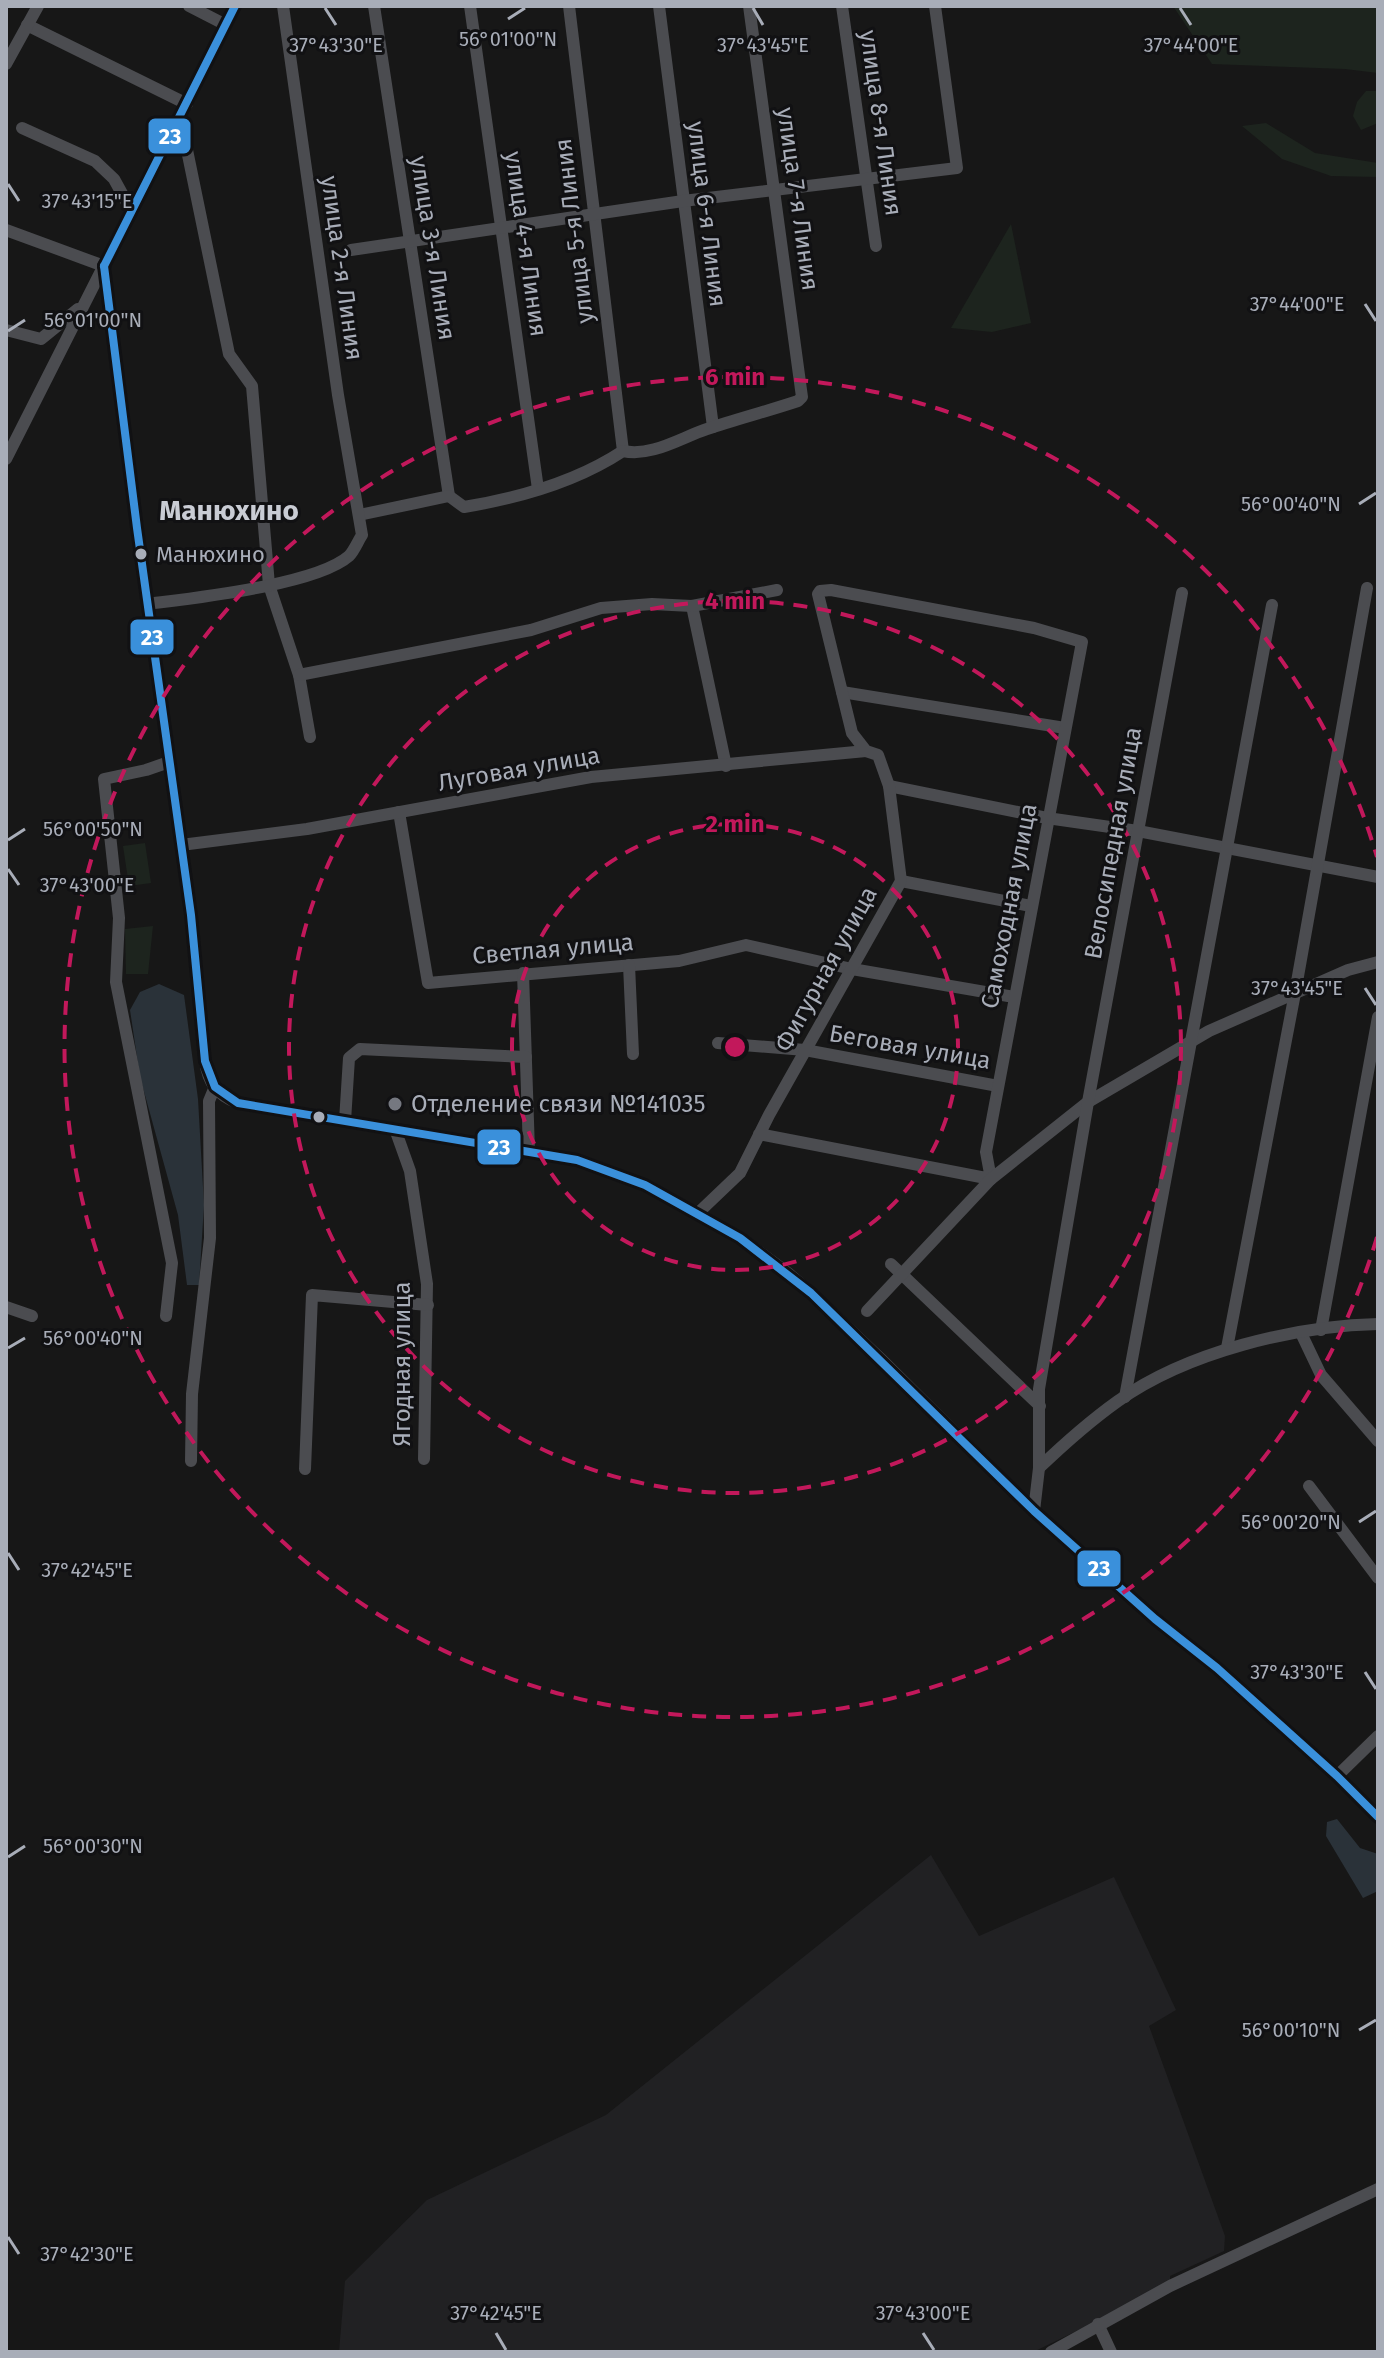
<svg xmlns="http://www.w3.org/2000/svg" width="1384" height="2358" viewBox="0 0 1384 2358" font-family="'Fira Sans',sans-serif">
<rect width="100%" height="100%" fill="#171717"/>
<polygon fill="#212123" points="931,1855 979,1936 1114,1877 1176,2010 1149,2026 1225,2236 1224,2251 1170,2276 1170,2286 1033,2352 339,2352 345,2281 427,2200 606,2115"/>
<g fill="#1d241e">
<polygon points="1173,6 1378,6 1378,73 1345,69 1212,64"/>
<polygon points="1366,91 1378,91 1378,123 1361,130 1353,116 1357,102"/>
<polygon points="1266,123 1315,153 1378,163 1378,177 1331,176 1282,159 1242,126"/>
<polygon points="1011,224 1031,323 992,332 951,328"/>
<polygon points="145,843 151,883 129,886 123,846"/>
<polygon points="153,926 148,974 126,974 125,929"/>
</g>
<g fill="#2a3239">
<polygon points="159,984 184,995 198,1099 204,1205 199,1285 187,1285 178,1215 140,1077 130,1010 140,992"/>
<polygon points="1337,1819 1360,1848 1378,1854 1378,1891 1363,1898 1326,1836 1327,1822"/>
</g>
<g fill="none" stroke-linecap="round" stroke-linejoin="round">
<g stroke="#4b4c50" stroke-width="12">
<polyline points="189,6 226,25"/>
<polyline points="374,6 449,496"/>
<polyline points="470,6 538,489"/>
<polyline points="569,6 623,451"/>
<polyline points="659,6 713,427"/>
<polyline points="842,6 876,246"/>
<polyline points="27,25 187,104"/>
<polyline points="6,64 38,6"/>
<polyline points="180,116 229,354 252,386 269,585 299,675 310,737"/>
<polyline points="22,128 95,161 114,179 131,210"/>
<polyline points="6,230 104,266"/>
<polyline points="351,250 683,201 957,168 935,6"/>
<path d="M104,266L137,528L191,915L205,1061C208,1083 217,1095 238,1103L577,1160L645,1185L740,1238L788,1273L811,1293L881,1359L1034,1511L1155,1619L1217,1668L1337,1776L1378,1817"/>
<polyline points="6,330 41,339 78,309"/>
<polyline points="6,459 235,6"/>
<path d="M359,515L449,496L464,507C519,498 576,482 623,451C652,457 680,438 707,429C737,419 768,411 798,401L802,397L749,6"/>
<path d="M147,604C193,598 316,585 349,556C354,551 358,541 362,535L338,395L283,6"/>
<polyline points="692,606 726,766"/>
<polyline points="299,675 531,630 601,608 652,604 692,606 777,590"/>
<polyline points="842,692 1065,728"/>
<polyline points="889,786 1047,818 1138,831 1378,877"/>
<polyline points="399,812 428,983 679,961 746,945 852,969 1014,997"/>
<polyline points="181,845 307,829 591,777 866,751"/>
<polyline points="901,881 1031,906"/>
<polyline points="629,965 633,1054"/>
<polyline points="523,973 529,1151"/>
<polyline points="718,1043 805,1050 998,1086"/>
<polyline points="345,1121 349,1058 360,1049 526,1057"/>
<polyline points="395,1129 410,1171 427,1284 424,1459"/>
<polyline points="697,1214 740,1173 769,1115 901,881 889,786 878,755 866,751 852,733 818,594 820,591 831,590 1034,628 1082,642 986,1152 991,1179 759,1134"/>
<polyline points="891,1264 1040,1406"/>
<polyline points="6,1307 32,1316"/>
<polyline points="867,1311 991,1179 1088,1102 1209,1031 1348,970 1378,962"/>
<polyline points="166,1316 172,1263 116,982 119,918 104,779 146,770 169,762"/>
<polyline points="1321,1330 1378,1017"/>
<polyline points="1301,1333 1321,1375 1378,1441"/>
<polyline points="1227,1348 1295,993 1367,588"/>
<polyline points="1125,1397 1272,605"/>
<polyline points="191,1461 192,1394 210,1238 209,1101 214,1089"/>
<path d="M1039,1468C1064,1444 1090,1421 1118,1401C1187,1352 1294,1326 1378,1324"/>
<polyline points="305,1469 312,1295 428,1305"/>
<polyline points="1309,1486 1378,1578"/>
<polyline points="1034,1511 1039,1468 1039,1389 1088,1102 1182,593"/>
<polyline points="1337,1776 1378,1736"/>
<polyline points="1098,2324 1111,2352"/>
<polyline points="1051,2352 1170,2286 1378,2189"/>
</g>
<defs>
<g id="bus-1">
<polyline points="104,266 137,528 191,915 205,1061 215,1087 238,1103 577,1160 645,1185 740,1238 811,1293 1034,1511 1155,1619 1217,1668 1337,1776 1378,1817"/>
<polyline points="104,266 235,6"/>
</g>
</defs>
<use href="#bus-1" stroke="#111113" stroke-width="14"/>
<use href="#bus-1" stroke="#3a90db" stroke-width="8"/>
</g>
<path fill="none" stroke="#a8adb8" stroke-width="3" d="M325,8L336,25M753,8L763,25M1180,8L1191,25M508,19L525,8M8,184L19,201M1365,304L1376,321M8,331L25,320M1359,504L1376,493M8,840L25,829M8,869L19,885M1365,988L1376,1005M8,1348L25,1338M1359,1522L1376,1511M8,1553L19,1570M1365,1672L1376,1689M8,1857L25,1846M1359,2030L1376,2020M8,2237L19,2254M496,2333L506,2350M923,2333L934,2350"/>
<g fill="none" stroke="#c2185b" stroke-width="4" stroke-dasharray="14 10">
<circle cx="735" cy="1047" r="223"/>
<circle cx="735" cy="1047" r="446"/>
<path d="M1377 1237A670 670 0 1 1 1377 857"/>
</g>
<g fill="#a8adb8" stroke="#111113" stroke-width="3">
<circle cx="141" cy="554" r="7"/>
<circle cx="319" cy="1117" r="7"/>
</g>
<circle fill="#757880" stroke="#111113" stroke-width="3" cx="395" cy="1104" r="8"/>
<g text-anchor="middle" stroke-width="6" stroke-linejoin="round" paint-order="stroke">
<g font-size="22" fill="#a8adb8" stroke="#111113" text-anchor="start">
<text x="156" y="562">Манюхино</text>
</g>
<g font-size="24" fill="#a8adb8" stroke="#111113">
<text transform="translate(881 123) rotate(82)" y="8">улица 8-я Линия</text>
<text transform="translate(798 199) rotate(82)" y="8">улица 7-я Линия</text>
<text transform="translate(707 214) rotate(83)" y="8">улица 6-я Линия</text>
<text transform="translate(574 231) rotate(-97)" y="8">улица 5-я Линия</text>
<text transform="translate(526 244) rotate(82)" y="8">улица 4-я Линия</text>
<text transform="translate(433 248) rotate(81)" y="8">улица 3-я Линия</text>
<text transform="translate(342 268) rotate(82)" y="8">улица 2-я Линия</text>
<text transform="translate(519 769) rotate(-10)" y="8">Луговая улица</text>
<text transform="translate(1113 843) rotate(-80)" y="8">Велосипедная улица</text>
<text transform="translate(1009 906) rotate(-79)" y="8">Самоходная улица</text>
<text transform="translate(553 949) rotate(-5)" y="8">Светлая улица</text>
<text transform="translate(826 969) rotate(-61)" y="8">Фигурная улица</text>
<text transform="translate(910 1047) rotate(10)" y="8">Беговая улица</text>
<text transform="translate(402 1364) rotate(-90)" y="8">Ягодная улица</text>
</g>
<g font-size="24" fill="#a8adb8" stroke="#111113" text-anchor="start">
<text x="411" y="1112">Отделение связи №141035</text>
</g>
<g font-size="28" font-weight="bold" fill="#c9ccd4" stroke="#111113">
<text x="229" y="520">Манюхино</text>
</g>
</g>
<g font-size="20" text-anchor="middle" fill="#a8adb8" stroke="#111113" stroke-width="6" stroke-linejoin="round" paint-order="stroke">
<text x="508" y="46">56°01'00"N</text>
<text x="763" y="52">37°43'45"E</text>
<text x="1191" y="52">37°44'00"E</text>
<text x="336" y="52">37°43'30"E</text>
<text x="87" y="208">37°43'15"E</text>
<text x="1297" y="311">37°44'00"E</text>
<text x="93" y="327">56°01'00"N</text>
<text x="1291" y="511">56°00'40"N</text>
<text x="93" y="836">56°00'50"N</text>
<text x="87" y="892">37°43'00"E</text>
<text x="1297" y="995">37°43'45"E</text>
<text x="93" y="1345">56°00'40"N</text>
<text x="1291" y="1529">56°00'20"N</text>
<text x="87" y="1577">37°42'45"E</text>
<text x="1297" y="1679">37°43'30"E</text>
<text x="93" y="1853">56°00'30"N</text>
<text x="1291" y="2037">56°00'10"N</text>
<text x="87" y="2261">37°42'30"E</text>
<text x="496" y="2320">37°42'45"E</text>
<text x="923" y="2320">37°43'00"E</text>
</g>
<circle cx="735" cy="1047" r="12" fill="#c2185b" stroke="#111113" stroke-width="4"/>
<g font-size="24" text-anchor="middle" font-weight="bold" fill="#c2185b" stroke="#111113" stroke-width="6" stroke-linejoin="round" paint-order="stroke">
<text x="735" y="385">6 min</text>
<text x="735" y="609">4 min</text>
<text x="735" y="832">2 min</text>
</g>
<g stroke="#111113" stroke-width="3">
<rect x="147" y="117" width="45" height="38" rx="8" fill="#3a90db"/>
<rect x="129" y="618" width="46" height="38" rx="8" fill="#3a90db"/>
<rect x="476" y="1128" width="46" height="38" rx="8" fill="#3a90db"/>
<rect x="1076" y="1549" width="46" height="39" rx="8" fill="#3a90db"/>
</g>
<g font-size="22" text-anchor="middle" font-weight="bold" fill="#fff">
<text x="170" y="144">23</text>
<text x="152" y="645">23</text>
<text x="499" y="1155">23</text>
<text x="1099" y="1576">23</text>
</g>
<rect width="1384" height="2358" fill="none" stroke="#a8adb8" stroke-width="16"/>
</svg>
